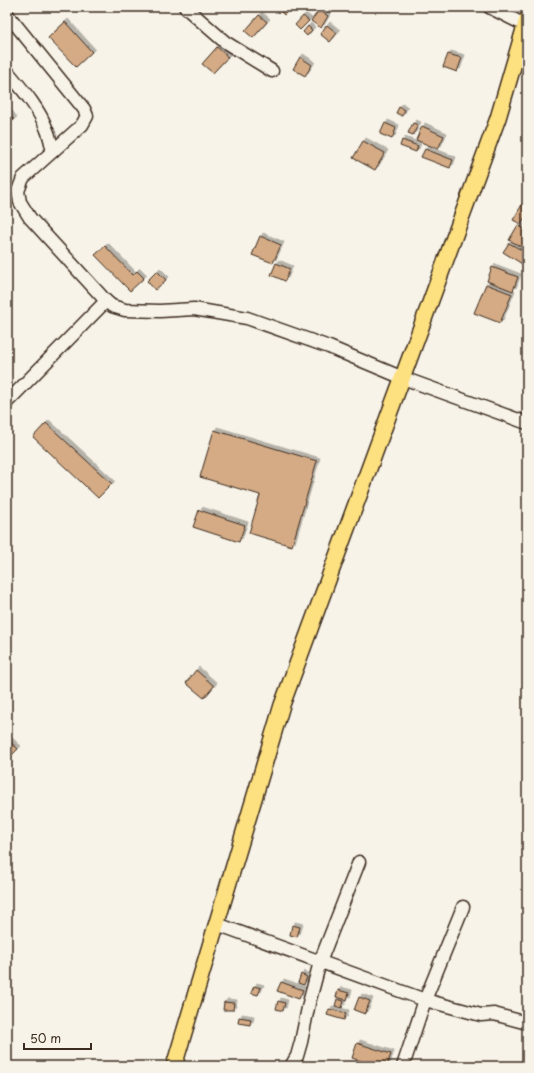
<svg xmlns="http://www.w3.org/2000/svg" width="534" height="1073" viewBox="0 0 534 1073" font-family="'Playpen Sans',sans-serif">
<defs>
<filter id="shadow"><feDropShadow dx="3" dy="-3" stdDeviation="0" flood-color="#0004"/></filter>
</defs>
<rect width="100%" height="100%" fill="#f7f3e8"/>
<filter id="ink" filterUnits="userSpaceOnUse"><feTurbulence type="fractalNoise" baseFrequency=".025" numOctaves="2"/><feDisplacementMap in="SourceGraphic" scale="8" xChannelSelector="R" yChannelSelector="G"/><feConvolveMatrix kernelMatrix="1 2 1 2 8 2 1 2 1" color-interpolation-filters="sRGB"/></filter>
<g filter="url(#ink)">
<g fill="#d4ab85" stroke="#3b2a1e" filter="url(#shadow)">
<polygon points="277,7 290,7 291,8 284,15"/>
<polygon points="319,10 328,16 321,28 311,21"/>
<polygon points="259,15 267,22 253,38 245,31"/>
<polygon points="303,16 309,21 300,30 295,25"/>
<polygon points="65,22 92,52 76,67 48,38"/>
<polygon points="327,25 337,33 330,42 320,34"/>
<polygon points="308,26 312,30 307,36 303,32"/>
<polygon points="217,47 228,57 213,73 202,64"/>
<polygon points="448,54 462,58 457,72 443,67"/>
<polygon points="300,57 312,65 305,76 293,69"/>
<polygon points="399,107 405,110 402,116 396,113"/>
<polygon points="7,111 14,120 7,125"/>
<polygon points="385,123 396,128 392,139 380,134"/>
<polygon points="413,123 418,125 413,135 408,133"/>
<polygon points="422,126 444,136 438,149 416,140"/>
<polygon points="402,140 418,146 416,152 400,146"/>
<polygon points="363,141 385,153 375,170 353,158"/>
<polygon points="425,149 453,160 450,168 421,157"/>
<polygon points="527,196 527,214 521,224 513,220"/>
<polygon points="518,225 527,231 527,250 509,240"/>
<polygon points="260,236 281,245 273,263 252,255"/>
<polygon points="509,243 527,253 527,267 503,252"/>
<polygon points="105,246 133,275 137,271 144,278 130,291 95,255"/>
<polygon points="276,263 290,269 285,281 271,275"/>
<polygon points="492,267 518,277 513,291 487,281"/>
<polygon points="157,271 166,280 155,290 147,281"/>
<polygon points="486,284 512,294 500,323 474,313"/>
<polygon points="46,423 112,484 98,498 33,437"/>
<polygon points="214,430 317,461 292,546 249,533 260,495 200,477"/>
<polygon points="199,510 245,525 239,542 193,527"/>
<polygon points="196,670 214,686 204,698 186,683"/>
<polygon points="7,739 18,749 7,760"/>
<polygon points="292,925 300,927 297,937 290,935"/>
<polygon points="301,974 307,977 304,985 298,983"/>
<polygon points="281,982 303,990 299,999 277,991"/>
<polygon points="254,986 261,988 258,995 251,993"/>
<polygon points="338,990 349,993 347,1000 336,997"/>
<polygon points="359,997 370,1001 365,1014 354,1010"/>
<polygon points="337,999 344,1001 342,1008 335,1006"/>
<polygon points="278,1001 285,1003 283,1011 276,1009"/>
<polygon points="224,1002 234,1003 233,1010 223,1010"/>
<polygon points="329,1009 346,1013 344,1020 327,1015"/>
<polygon points="239,1017 251,1019 250,1025 238,1023"/>
<polygon points="357,1043 391,1054 387,1066 376,1066 352,1058"/>
</g>
<g fill="none" stroke-linecap="round" stroke-linejoin="round">
<defs>
<g id="minor">
<polyline points="185,7 225,42 272,71"/>
<polyline points="489,7 525,25"/>
<polyline points="7,14 84,109 87,116 82,125 23,178 18,191 20,202 30,218 106,301 112,306 125,310 160,311 194,309 247,318 329,347 403,378 527,423"/>
<path d="M7,71C22,89 39,108 47,130C50,137 51,144 53,151"/>
<polyline points="7,402 106,301"/>
<polyline points="217,924 425,1000 481,1015 494,1014 527,1023"/>
<polyline points="291,1066 297,1056 301,1042 309,1003 320,962 359,862"/>
<polyline points="403,1066 425,1000 463,907"/>
</g>
<polyline id="major" points="174,1066 282,705 498,118 527,19"/>
</defs>
<use href="#minor" stroke="#3b2a1e" stroke-width="15"/>
<use href="#major" stroke="#3b2a1e" stroke-width="18"/>
<use href="#minor" stroke="#f7f3e8" stroke-width="12"/>
<use href="#major" stroke="#fde080" stroke-width="15"/>
</g>
</g>
<rect width="534" height="1073" fill="none" stroke="#f7f3e8" stroke-width="24"/>
<rect x="12" y="12" width="510" height="1049" fill="none" stroke="#3b2a1e" stroke-width="1.5" filter="url(#ink)"/>
<path d="M24 1043v6h67v-6" fill="none" stroke="#3b2a1e" stroke-width="2"/>
<text x="30" y="1043" font-size="12" fill="#3b2a1e" stroke="#f7f3e8" stroke-width="3" paint-order="stroke">50 m</text>
</svg>
